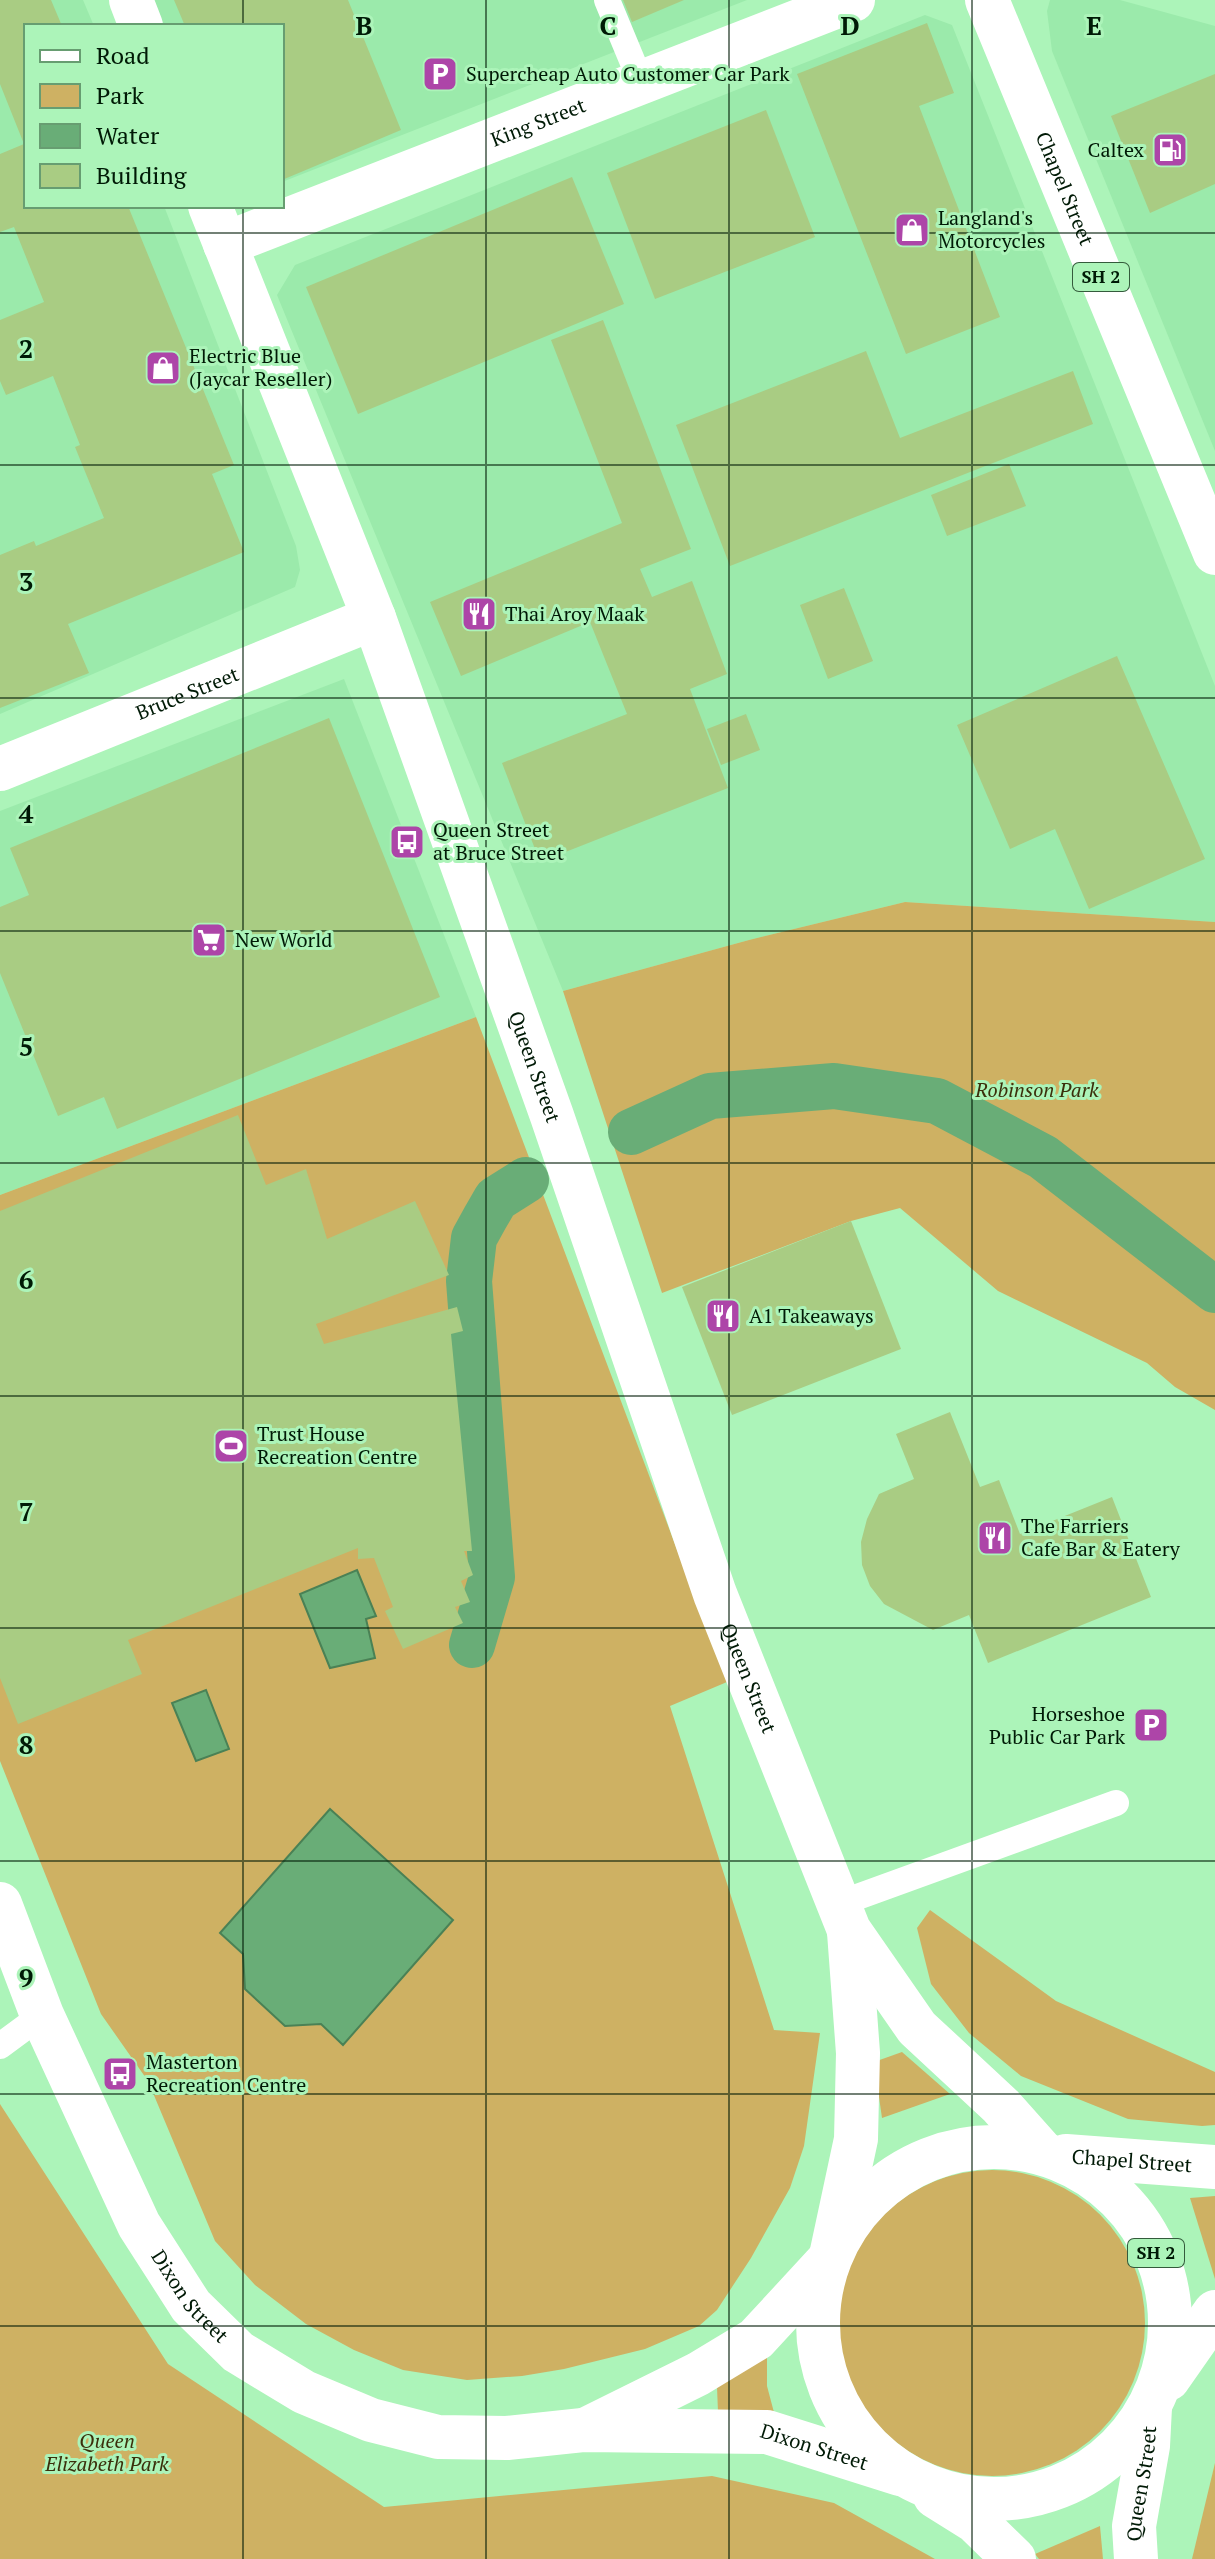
<svg xmlns="http://www.w3.org/2000/svg" width="1215" height="2559" viewBox="0 0 1215 2559" font-family="'PT Serif',serif">
<rect width="100%" height="100%" fill="#acf4b9"/>
<g fill="#9beaab">
<polygon points="0,0 83,0 94,26 26,26 26,206 164,206 296,546 300,570 295,587 0,714"/>
<polygon points="153,0 747,0 282,182 282,26 163,26"/>
<polygon points="1050,0 1120,0 1215,26 1215,451 1052,51 1047,11"/>
<polygon points="925,15 952,25 1215,686 1215,922 905,902 749,940 563,991 277,295 295,265"/>
<polygon points="344,679 476,1017 0,1195 0,811"/>
</g>
<g fill="#ceb163">
<polygon points="905,902 1215,922 1215,1410 1175,1387 1147,1363 998,1291 900,1208 851,1221 662,1293 563,991 749,940"/>
<polygon points="476,1017 727,1682 670,1706 774,2030 820,2033 804,2146 790,2188 751,2258 717,2310 699,2326 645,2349 564,2369 522,2376 467,2380 403,2370 354,2350 306,2324 255,2285 215,2241 148,2081 101,2014 0,1761 0,1195"/>
<polygon points="930,1910 1056,2001 1215,2072 1215,2125 1202,2126 1128,2119 1021,2076 969,2033 931,1984 917,1928"/>
<polygon points="902,2052 950,2094 882,2118 874,2062"/>
<polygon points="0,2104 168,2364 384,2507 712,2476 834,2503 935,2559 0,2559"/>
<circle cx="992" cy="2323" r="153"/>
<polygon points="1215,2196 1215,2279 1190,2198"/>
<polygon points="767,2354 767,2386 776,2420 718,2412 717,2387"/>
<polygon points="1215,2463 1215,2559 1192,2559"/>
<polygon points="1100,2526 1103,2559 1039,2559 1035,2554"/>
</g>
<g fill="#69ad77" stroke="#4a8155" stroke-width="2">
<polygon points="357,1570 376,1616 366,1619 375,1658 330,1668 300,1594"/>
<polygon points="206,1690 229,1749 196,1761 172,1703"/>
<polygon points="330,1809 453,1920 343,2045 321,2024 285,2026 245,1989 243,1954 220,1933"/>
</g>
<g fill="none" stroke-linecap="round" stroke-linejoin="round">
<g stroke="#69ad77" stroke-width="46">
<polyline points="631,1132 710,1096 834,1086 937,1101 1043,1157 1215,1290"/>
<polyline points="472,1645 492,1577 469,1281 474,1238 485,1218 496,1199 526,1180"/>
</g>
</g>
<g fill="#a9cc83">
<polygon points="0,0 51,0 62,26 26,26 26,206 128,206 234,465 212,474 244,552 68,624 89,673 0,708 0,555 34,541 36,546 104,518 75,447 80,445 53,376 6,395 0,381 0,320 44,302 14,227 0,232 0,154 24,144 0,84"/>
<polygon points="174,0 348,0 401,130 282,180 282,26 185,26"/>
<polygon points="623,0 684,0 632,22"/>
<polygon points="927,23 954,93 919,106 1000,317 906,354 797,74"/>
<polygon points="1215,74 1215,184 1150,213 1111,116"/>
<polygon points="766,110 815,237 655,299 607,173"/>
<polygon points="572,177 624,304 358,414 306,287"/>
<polygon points="603,320 691,549 640,569 652,597 692,581 727,674 690,689 728,788 540,862 502,763 627,714 590,622 461,676 430,602 622,523 551,340"/>
<polygon points="866,351 900,438 1073,371 1093,424 730,566 676,425"/>
<polygon points="1009,464 1026,506 947,536 931,495"/>
<polygon points="844,588 873,661 828,679 800,605"/>
<polygon points="1117,656 1205,859 1089,909 1055,829 1010,849 957,725"/>
<polygon points="746,714 760,750 721,765 707,729"/>
<polygon points="329,718 440,997 117,1129 104,1097 58,1116 0,973 0,907 29,895 10,848"/>
<polygon points="238,1115 266,1185 306,1169 327,1239 415,1201 449,1275 316,1324 324,1344 457,1307 463,1331 451,1334 472,1551 464,1551 473,1575 461,1581 470,1602 455,1607 463,1623 403,1649 385,1611 393,1607 374,1558 358,1559 358,1548 128,1640 142,1674 18,1724 0,1678 0,1211"/>
<polygon points="851,1221 901,1349 732,1415 682,1287"/>
<polygon points="950,1412 980,1487 999,1480 1020,1534 1112,1497 1151,1597 988,1663 969,1615 933,1630 884,1604 870,1586 862,1565 861,1542 867,1519 879,1494 914,1479 896,1434"/>
</g>
<g fill="none" stroke-linecap="round" stroke-linejoin="round">
<g stroke="#fff" stroke-width="26">
<polyline points="607,0 641,82"/>
<polyline points="838,1904 1116,1803"/>
<polyline points="0,2046 42,2015"/>
</g>
<g stroke="#fff" stroke-width="44">
<path id="s1" d="M225,244L853,0"/>
<path id="s2" d="M0,769L374,618"/>
</g>
<g stroke="#fff" stroke-width="44">
<polyline points="131,0 141,26"/>
<path id="s3" d="M210,206L374,618L552,1116L715,1594L849,1930L917,2028L1001,2106L1042,2152"/>
<path id="s4" d="M0,1904L42,2015L139,2225L191,2306L238,2352L304,2392L371,2420L438,2437L507,2438L583,2430L767,2432L900,2474"/>
<polyline points="832,2251 856,2139 858,2053 849,1932"/>
<polyline points="589,2428 698,2374 756,2339 828,2261"/>
</g>
<g stroke="#fff" stroke-width="44">
<path id="s5" d="M987,0L1215,553"/>
<circle cx="994" cy="2323" r="176"/>
<path id="s6" d="M1066,2156L1215,2167"/>
<polyline points="1168,2379 1215,2312"/>
<polyline points="935,2496 975,2521 1014,2559"/>
<path id="s7" d="M1136,2559L1134,2526L1148,2446L1150,2407"/>
</g>
</g>
<path fill="none" stroke="#001a06" stroke-width="2" stroke-opacity="0.55" d="M243,0V26M486,0V2559M729,0V2559M972,0V2559M243,206V2559M0,233H1215M0,465H1215M0,698H1215M0,931H1215M0,1163H1215M0,1396H1215M0,1628H1215M0,1861H1215M0,2094H1215M0,2326H1215"/>
<defs>
<symbol id="parking-square" viewBox="-11 -11 22 22"><rect x="-9" y="-9" width="18" height="18" rx="4" fill="#ad45a8" stroke="#acf4b9"/><path d="M-3.5-5.5H1a3.5 3.5 0 0 1 0 7H-1V5.5H-3.5ZM-1-3.4V-.6H.8a1.4 1.4 0 0 0 0-2.8Z" fill="#fff"/></symbol>
<symbol id="fuel-square" viewBox="-11 -11 22 22"><rect x="-9" y="-9" width="18" height="18" rx="4" fill="#ad45a8" stroke="#acf4b9"/><path d="M-5.5-6h7V0h2V4h1.3V-2.5L3-4.5l.8-.8L6-3V5H2.5V1h-1V6h-7ZM-4.2-4.7v3.2H.2V-4.7Z" fill="#fff"/></symbol>
<symbol id="shop-square" viewBox="-11 -11 22 22"><rect x="-9" y="-9" width="18" height="18" rx="4" fill="#ad45a8" stroke="#acf4b9"/><path d="M-5-2.5h2.3a2.7 3.5 0 0 1 5.4 0H5L5.5 6h-11ZM-1.5-2.5h3a1.5 2.3 0 0 0-3 0Z" fill="#fff"/></symbol>
<symbol id="restaurant-square" viewBox="-11 -11 22 22"><rect x="-9" y="-9" width="18" height="18" rx="4" fill="#ad45a8" stroke="#acf4b9"/><path d="M-5-6h1v4h1v-4h1v4h1v-4h1v5L-1.5 .5V6h-2V.5L-5-1ZM5-6V6H3V1.5H1.5Q1.5-4 5-6Z" fill="#fff"/></symbol>
<symbol id="bus-square" viewBox="-11 -11 22 22"><rect x="-9" y="-9" width="18" height="18" rx="4" fill="#ad45a8" stroke="#acf4b9"/><path d="M-5-6H5V4H4V6H2V4H-2V6H-4V4H-5ZM-3.5-4V0h7V-4ZM-3.5 1.2v1.5H-2V1.2ZM2 1.2v1.5H3.5V1.2Z" fill="#fff"/></symbol>
<symbol id="supermarket-square" viewBox="-11 -11 22 22"><rect x="-9" y="-9" width="18" height="18" rx="4" fill="#ad45a8" stroke="#acf4b9"/><path d="M-6-5.5h2.5l.6 2H6L4.5 2H-2.5L-4.4-4H-6ZM-1.5 3.2a1.3 1.3 0 1 0 .1 0ZM3 3.2a1.3 1.3 0 1 0 .1 0Z" fill="#fff"/></symbol>
<symbol id="stadium-square" viewBox="-11 -11 22 22"><rect x="-9" y="-9" width="18" height="18" rx="4" fill="#ad45a8" stroke="#acf4b9"/><path d="M0-5a6.5 5 0 1 0 0 10a6.5 5 0 1 0 0-10ZM-3.5-1.8h7v3.6h-7Z" fill="#fff"/></symbol>
</defs>
<g fill-rule="evenodd">
<use href="#parking-square" x="420" y="54" width="40" height="40"/>
<use href="#fuel-square" x="1150" y="130" width="40" height="40"/>
<use href="#shop-square" x="892" y="210" width="40" height="40"/>
<use href="#shop-square" x="143" y="348" width="40" height="40"/>
<use href="#restaurant-square" x="459" y="594" width="40" height="40"/>
<use href="#bus-square" x="387" y="822" width="40" height="40"/>
<use href="#supermarket-square" x="189" y="920" width="40" height="40"/>
<use href="#restaurant-square" x="703" y="1296" width="40" height="40"/>
<use href="#stadium-square" x="211" y="1426" width="40" height="40"/>
<use href="#restaurant-square" x="975" y="1518" width="40" height="40"/>
<use href="#parking-square" x="1131" y="1705" width="40" height="40"/>
<use href="#bus-square" x="100" y="2054" width="40" height="40"/>
</g>
<g text-anchor="middle" stroke-width="6" stroke-linejoin="round" paint-order="stroke">
<g fill="#acf4b9" stroke="#345b3c" stroke-width="2">
<rect x="1073" y="263" width="56" height="28" rx="6"/>
<rect x="1128" y="2239" width="56" height="28" rx="6"/>
</g>
<g font-size="18" font-weight="bold" fill="#001a06">
<text x="1101" y="283">SH 2</text>
<text x="1156" y="2259">SH 2</text>
</g>
<g font-size="20" fill="#001a06" stroke="#acf4b9" text-anchor="start">
<text x="466" y="81">Supercheap Auto Customer Car Park</text>
<text x="1144" y="157" text-anchor="end">Caltex</text>
<text x="938" y="225">Langland's<tspan x="938" dy="23">Motorcycles</tspan></text>
<text x="189" y="363">Electric Blue<tspan x="189" dy="23">(Jaycar Reseller)</tspan></text>
<text x="505" y="621">Thai Aroy Maak</text>
<text x="433" y="837">Queen Street<tspan x="433" dy="23">at Bruce Street</tspan></text>
<text x="235" y="947">New World</text>
<text x="749" y="1323">A1 Takeaways</text>
<text x="257" y="1441">Trust House<tspan x="257" dy="23">Recreation Centre</tspan></text>
<text x="1021" y="1533">The Farriers<tspan x="1021" dy="23">Cafe Bar &amp; Eatery</tspan></text>
<text x="1125" y="1721" text-anchor="end">Horseshoe<tspan x="1125" dy="23">Public Car Park</tspan></text>
<text x="146" y="2069">Masterton<tspan x="146" dy="23">Recreation Centre</tspan></text>
</g>
<g font-size="20" fill="#001a06" stroke="#acf4b9">
<text dy="7" stroke="none"><textPath href="#s1" startOffset="336">King Street</textPath></text>
<text dy="7" stroke="none"><textPath href="#s5" startOffset="204">Chapel Street</textPath></text>
<text dy="7" stroke="none"><textPath href="#s2" startOffset="202">Bruce Street</textPath></text>
<text dy="7" stroke="none"><textPath href="#s3" startOffset="920">Queen Street</textPath></text>
<text dy="7" stroke="none"><textPath href="#s3" startOffset="1568">Queen Street</textPath></text>
<text dy="7" stroke="none"><textPath href="#s6" startOffset="66">Chapel Street</textPath></text>
<text dy="7" stroke="none"><textPath href="#s4" startOffset="438">Dixon Street</textPath></text>
<text dy="7" stroke="none"><textPath href="#s4" startOffset="1110">Dixon Street</textPath></text>
<text dy="7" stroke="none"><textPath href="#s7" startOffset="76">Queen Street</textPath></text>
</g>
<g font-size="20" font-style="italic" fill="#3b2f0b" stroke="#acf4b9">
<text x="1037" y="1097">Robinson Park</text>
<text x="107" y="2448">Queen<tspan x="107" dy="23">Elizabeth Park</tspan></text>
</g>
</g>
<g font-size="26" text-anchor="middle" font-weight="bold" fill="#001a06" stroke="#acf4b9" stroke-width="6" stroke-linejoin="round" paint-order="stroke">
<text x="364" y="35">B</text>
<text x="608" y="35">C</text>
<text x="850" y="35">D</text>
<text x="1094" y="35">E</text>
<text x="26" y="358">2</text>
<text x="26" y="591">3</text>
<text x="26" y="823">4</text>
<text x="26" y="1056">5</text>
<text x="26" y="1289">6</text>
<text x="26" y="1521">7</text>
<text x="26" y="1754">8</text>
<text x="26" y="1987">9</text>
</g>
<rect x="24" y="24" width="260" height="184" fill="#acf4b9" stroke="#679d71" stroke-width="2"/>
<rect x="40" y="50" width="40" height="12" fill="#ffffff" stroke="#679d71" stroke-width="2"/>
<text x="96" y="64" font-size="24" fill="#001a06">Road</text>
<rect x="40" y="84" width="40" height="24" fill="#ceb163" stroke="#679d71" stroke-width="2"/>
<text x="96" y="104" font-size="24" fill="#001a06">Park</text>
<rect x="40" y="124" width="40" height="24" fill="#69ad77" stroke="#679d71" stroke-width="2"/>
<text x="96" y="144" font-size="24" fill="#001a06">Water</text>
<rect x="40" y="164" width="40" height="24" fill="#a9cc83" stroke="#679d71" stroke-width="2"/>
<text x="96" y="184" font-size="24" fill="#001a06">Building</text>
</svg>
